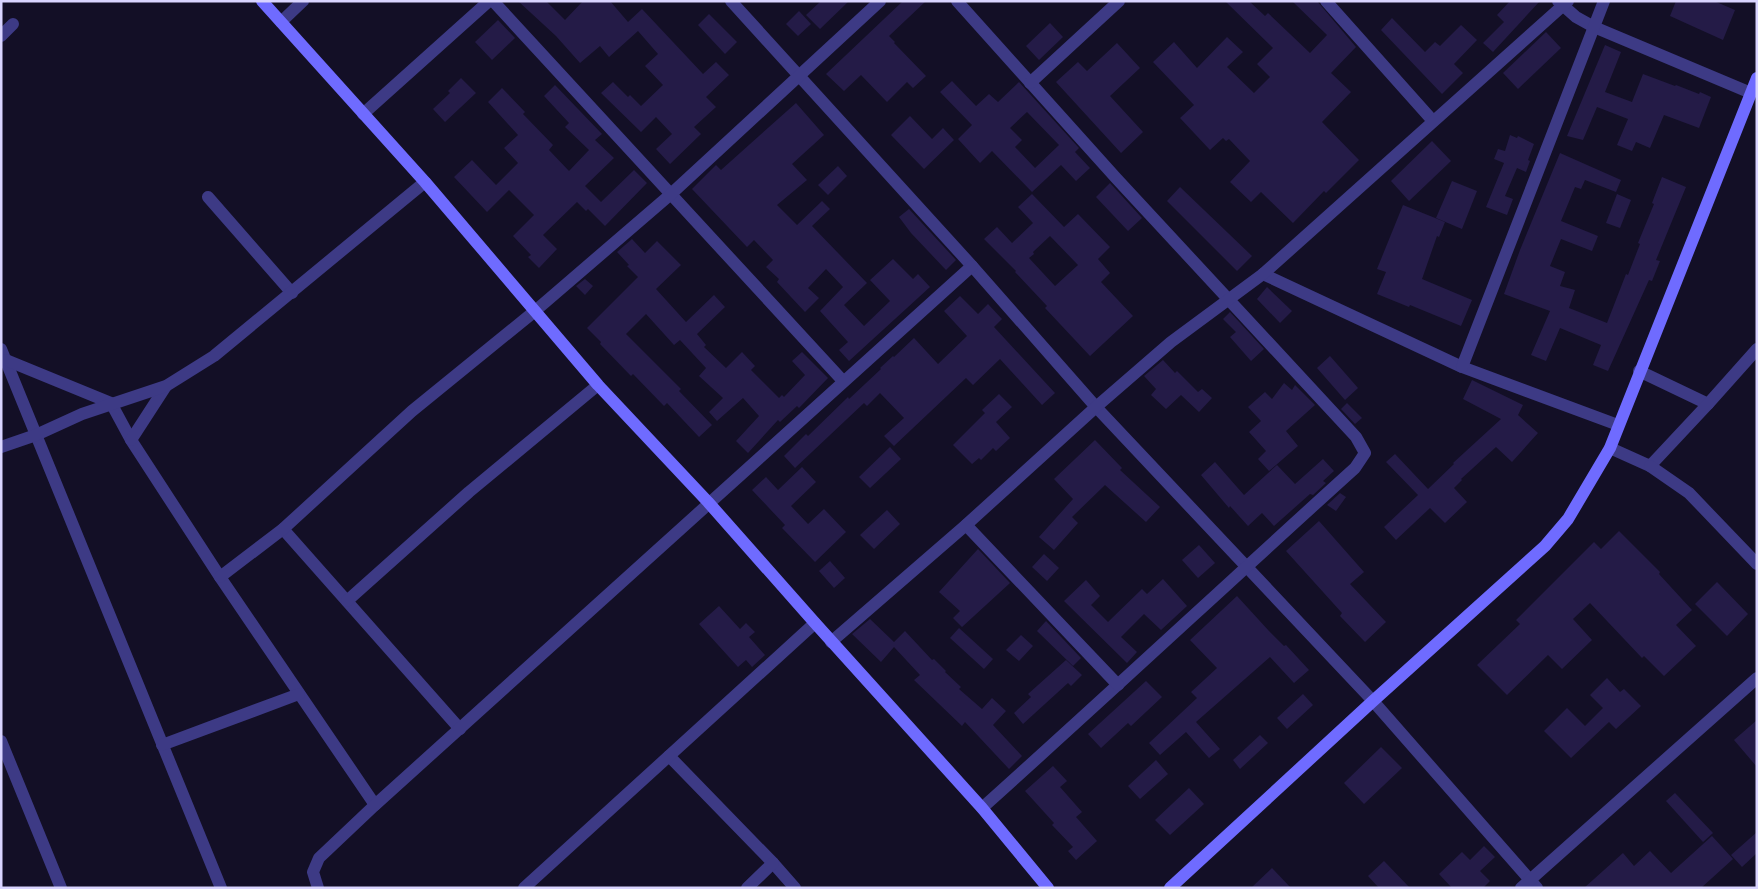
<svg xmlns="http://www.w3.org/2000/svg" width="1758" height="889" viewBox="0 0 1758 889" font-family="Figtree,sans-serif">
<rect width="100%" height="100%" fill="#130f26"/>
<g fill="#241b47" fill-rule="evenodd">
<polygon points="518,1 546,1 565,20 583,1 610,1 628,22 642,9 703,74 716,62 729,75 706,97 716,107 694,127 701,134 670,164 656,149 672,134 656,117 641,132 601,93 613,82 628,97 630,95 641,106 663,85 645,66 658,54 638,31 609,57 600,46 580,63 556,36"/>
<polygon points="821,1 849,1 820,29 806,15"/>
<polygon points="903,1 926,1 889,36 895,42 894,43 926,76 913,88 907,82 887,102 861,75 844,91 826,74"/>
<polygon points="1225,1 1249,1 1265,16 1268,13 1310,53 1327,35 1292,1 1317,1 1356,47 1331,73 1351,92 1322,122 1359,160 1326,193 1324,191 1293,223 1261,192 1251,202 1230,182 1250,161 1229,139 1226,141 1223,138 1210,150 1180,118 1194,105 1153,62 1174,42 1197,68 1227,37 1243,52 1227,67 1254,93 1270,77 1257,64 1273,48"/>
<polygon points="1510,1 1540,1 1493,52 1483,43 1504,22 1497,15"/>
<polygon points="1676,1 1714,1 1735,10 1723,40 1670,16"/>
<polygon points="799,11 811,24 798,36 786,24"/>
<polygon points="709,14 737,42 725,54 698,25"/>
<polygon points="1392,18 1425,52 1435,42 1440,46 1461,25 1477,40 1454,64 1463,73 1442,94 1381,30"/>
<polygon points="498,20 515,38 492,60 475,42"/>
<polygon points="1050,23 1063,37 1039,60 1026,46"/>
<polygon points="1546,32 1561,48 1518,89 1503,73"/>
<polygon points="1117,43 1140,68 1110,96 1143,132 1121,153 1056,82 1078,62 1087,71"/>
<polygon points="1605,45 1621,52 1605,92 1632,102 1643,74 1675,86 1676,85 1699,94 1700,92 1711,97 1699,128 1664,115 1650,148 1636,142 1632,151 1617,145 1628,119 1597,107 1583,140 1567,136"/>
<polygon points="461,78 476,93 445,122 433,109 450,93 448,91"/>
<path d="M952,81L976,106L989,94L998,102L1019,82L1079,148L1075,152L1090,168L1076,181L1061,165L1032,192L992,151L980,163L958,139L972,125L940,92ZM1027,112L1059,145L1035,168L1015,147L1022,140L1010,128Z"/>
<polygon points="555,85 602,134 595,140 614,158 585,186 601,202 634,170 647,183 605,226 588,209 586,211 577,202 543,235 557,249 539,268 528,257 531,255 513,236 534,215 509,190 487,212 454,177 472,160 496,185 518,163 504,148 518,135 488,102 502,88 525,112 523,114 553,145 549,150 569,171 589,150 565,127 569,123 544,96"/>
<polygon points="796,103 824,135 792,164 807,180 777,205 797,225 822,201 830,209 812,226 867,283 844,305 864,326 890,301 870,280 893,259 913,279 918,274 930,287 849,361 839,350 848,342 820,311 843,287 826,269 808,288 819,298 805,312 777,282 779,279 766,267 773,260 754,240 747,247 692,189 716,165 721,170"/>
<polygon points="910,116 932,139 943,128 954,140 924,169 891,135"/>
<polygon points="1510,135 1517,138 1518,136 1534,144 1528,160 1530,161 1526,172 1517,168 1505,196 1513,199 1507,215 1486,207 1504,163 1494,159 1498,149 1505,151"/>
<polygon points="1432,141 1451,161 1409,201 1391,181"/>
<polygon points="1560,153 1621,180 1616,192 1585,180 1581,189 1575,187 1561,221 1598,236 1592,251 1561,239 1550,266 1565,272 1560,286 1575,290 1569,308 1607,323 1626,274 1628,275 1640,244 1638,243 1654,204 1652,203 1662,177 1686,187 1656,260 1660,261 1652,281 1649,280 1608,371 1593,365 1601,345 1560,328 1546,361 1531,355 1550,311 1504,294 1520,250"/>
<polygon points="838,166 847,176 828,195 818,185"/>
<polygon points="1452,181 1477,191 1462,229 1436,218"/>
<polygon points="1110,183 1142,218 1128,231 1096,197"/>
<polygon points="1180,187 1252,256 1237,271 1167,201"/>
<path d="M1032,194L1064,227L1078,214L1110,247L1098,259L1110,273L1101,282L1133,316L1090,356L1045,308L1047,306L1015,272L1016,271L984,239L997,227L1012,243L1033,223L1018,207ZM1050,236L1078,265L1055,286L1029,258L1034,254L1033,252Z"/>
<polygon points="1617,194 1631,200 1620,228 1606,223"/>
<polygon points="1403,205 1445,222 1439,237 1437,236 1422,279 1472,300 1461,326 1410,305 1409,307 1377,294 1386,272 1377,269"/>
<polygon points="909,209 956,260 946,270 911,233 899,217"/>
<polygon points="632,239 645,253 657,241 681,265 656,289 686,322 714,295 725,307 697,334 706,345 704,347 726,368 742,352 755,366 751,370 779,398 782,395 784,397 805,375 792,361 802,352 828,378 799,408 797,406 780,422 778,420 748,453 736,441 759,416 743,398 717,421 709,412 723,398 699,376 706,368 680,340 674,345 646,314 626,334 681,389 679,391 712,425 699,437 667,403 664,406 633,374 631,376 600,344 601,342 587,328 638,277 627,266 629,265 617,252"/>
<polygon points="585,279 593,286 585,295 576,286"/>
<polygon points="1267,287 1292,311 1280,323 1257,299"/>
<polygon points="960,296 978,314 988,304 1002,319 994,327 1055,393 1042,405 1000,359 973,385 966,378 894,446 884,436 904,418 880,393 867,406 864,403 795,468 784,456 806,434 808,436 848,397 849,399 881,369 880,368 893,356 894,357 914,338 938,364 967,336 944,311"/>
<polygon points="1230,312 1264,349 1251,361 1230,337 1236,332 1223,319"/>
<polygon points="1330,356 1358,388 1345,400 1317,368"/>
<polygon points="1163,360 1175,373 1177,371 1198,392 1202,389 1212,398 1199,412 1181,395 1166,409 1151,395 1156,389 1144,376"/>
<polygon points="1472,380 1523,405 1518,415 1538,433 1512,462 1496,447 1461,479 1462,480 1454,488 1467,502 1445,523 1430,508 1396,540 1384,527 1418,495 1386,462 1395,454 1428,489 1454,464 1453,463 1501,419 1463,399"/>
<polygon points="1284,383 1292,390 1295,385 1315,405 1286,431 1298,446 1269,471 1258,459 1266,451 1249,432 1261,421 1248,407 1265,392 1272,399"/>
<polygon points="999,394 1012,407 996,422 1010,438 996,451 993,448 981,460 979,458 972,464 953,445 985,413 982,410"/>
<polygon points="1347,403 1362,418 1355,424 1341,409"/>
<polygon points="1095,440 1122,468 1120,470 1160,507 1146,522 1105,485 1072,517 1078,523 1054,550 1039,537 1073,499 1054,479"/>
<polygon points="890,447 901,459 870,488 859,477"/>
<polygon points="1323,459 1334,471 1323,481 1326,483 1313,495 1310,494 1274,526 1262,513 1248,526 1230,506 1229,508 1201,475 1215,462 1244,495 1277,465 1295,484"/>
<polygon points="802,467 816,482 791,506 808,524 824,509 846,532 815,562 782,528 785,525 752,490 766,477 778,490"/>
<polygon points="1340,493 1346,497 1336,511 1327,505"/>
<polygon points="887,510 900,524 874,549 860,535"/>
<polygon points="1319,521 1364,572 1350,584 1386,622 1365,642 1340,616 1342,613 1286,551"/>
<polygon points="1619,531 1660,572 1659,574 1692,610 1676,625 1696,646 1664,676 1644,656 1642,658 1590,603 1573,619 1592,640 1562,669 1548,655 1507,695 1477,665 1520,624 1516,620 1594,542 1601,549"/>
<polygon points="1199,545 1215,563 1198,578 1182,560"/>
<polygon points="978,549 1010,583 962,627 953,618 960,611 939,592"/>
<polygon points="1044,554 1059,568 1047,581 1032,567"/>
<polygon points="830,561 845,578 834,588 819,571"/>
<polygon points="1163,579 1187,606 1161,630 1144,614 1121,637 1137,652 1127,663 1064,601 1086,580 1100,596 1091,605 1108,622 1142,589 1147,594"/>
<polygon points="1717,582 1748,614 1727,636 1695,604"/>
<polygon points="1237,596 1269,631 1284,646 1286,645 1309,670 1294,683 1270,657 1196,722 1220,749 1209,758 1186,732 1160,755 1149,743 1197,698 1191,692 1217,668 1190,640"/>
<polygon points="719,606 740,629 746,623 755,632 749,637 765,655 752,667 746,660 738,667 699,624"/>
<polygon points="870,619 894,642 905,631 932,660 934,659 946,671 945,672 961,687 959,689 982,709 992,698 1006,711 993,725 1022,756 1009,769 965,722 962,726 914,680 920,675 894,647 881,662 852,634"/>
<polygon points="1046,621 1081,658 1073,666 1037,631"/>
<polygon points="959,628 993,659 984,669 950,638"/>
<polygon points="1021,635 1033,646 1019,661 1006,650"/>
<polygon points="1066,660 1082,675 1071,686 1068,683 1023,724 1014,713 1031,697 1028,694"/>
<polygon points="1607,678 1620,692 1624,689 1641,706 1616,729 1609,722 1571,758 1544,731 1567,708 1585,726 1603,708 1590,695"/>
<polygon points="1146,681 1162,697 1131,726 1128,723 1101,748 1088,734"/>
<polygon points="1303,694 1313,705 1287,729 1277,718"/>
<polygon points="1757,720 1757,767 1734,740"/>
<polygon points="1260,735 1268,743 1240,769 1233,760"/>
<polygon points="1381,747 1402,768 1364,804 1344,783"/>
<polygon points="1156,760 1168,774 1140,799 1128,786"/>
<polygon points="1053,766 1067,781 1060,787 1082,812 1076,817 1097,841 1076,860 1068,851 1073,847 1052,825 1054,823 1025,791"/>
<polygon points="1189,788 1204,804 1170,835 1155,820"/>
<polygon points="1675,793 1713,833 1703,842 1666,801"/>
<polygon points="1757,832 1757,853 1742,867 1731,855"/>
<polygon points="1712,836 1733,859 1701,888 1584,888 1623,853 1634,866 1650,851 1671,873"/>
<polygon points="1484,846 1495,857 1480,871 1490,881 1483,888 1452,888 1439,874 1462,852 1470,860"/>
<polygon points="1384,861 1410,888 1379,888 1368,876"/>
<polygon points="1272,868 1291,888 1251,888"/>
</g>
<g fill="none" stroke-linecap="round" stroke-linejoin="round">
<g stroke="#3d3a85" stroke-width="12">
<polyline points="493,1 843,381"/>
<polyline points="731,1 972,266 1096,407 1373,701 1537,888"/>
<path d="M957,1L1116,178L1356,437L1365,453L1355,468C1230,581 1107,696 982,808"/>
<polyline points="1326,1 1433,121"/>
<polyline points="1558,1 1576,17 1594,27 1751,93"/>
<polyline points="281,22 303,1"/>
<polyline points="1,36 13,24"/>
<polyline points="1030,83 1119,1"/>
<polyline points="363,114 489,1"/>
<polyline points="208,197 292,293"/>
<polyline points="1263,274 1462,367 1618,425"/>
<polyline points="1,349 221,888"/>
<polyline points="6,360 111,403 131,440 220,577 375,805"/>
<polyline points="1462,367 1604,1"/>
<polyline points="1639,371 1708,404"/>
<polyline points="131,440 166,386"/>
<polyline points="1,447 36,435 82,414 166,386 214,356 425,182"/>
<polyline points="1610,448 1650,466 1708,404 1757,349"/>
<polyline points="1650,466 1689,493 1757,564"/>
<polyline points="966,525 1118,685"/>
<polyline points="283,529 460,729"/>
<polyline points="220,577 283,529 412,411 535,311 671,194 880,1"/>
<polyline points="347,601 469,492 598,385"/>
<polyline points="831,642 966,525 1096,407 1171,342 1263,274 1568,1"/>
<polyline points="1,741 61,888"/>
<polyline points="162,745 299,694"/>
<polyline points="669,756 773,863 795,888"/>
<polyline points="318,888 313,872 319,858 375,805 972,266"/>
<polyline points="524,888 815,623"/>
<polyline points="747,888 773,863"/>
<polyline points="1521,888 1757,678"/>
</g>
<g stroke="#6f6bff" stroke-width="12">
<polyline points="262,1 425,182 598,385 708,502 815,623 982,808 1048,888"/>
<polyline points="1170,888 1373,701 1545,546 1568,519 1610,448 1757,78"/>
</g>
</g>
<rect width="1758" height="889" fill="none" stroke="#d9d4ff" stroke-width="5"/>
</svg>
